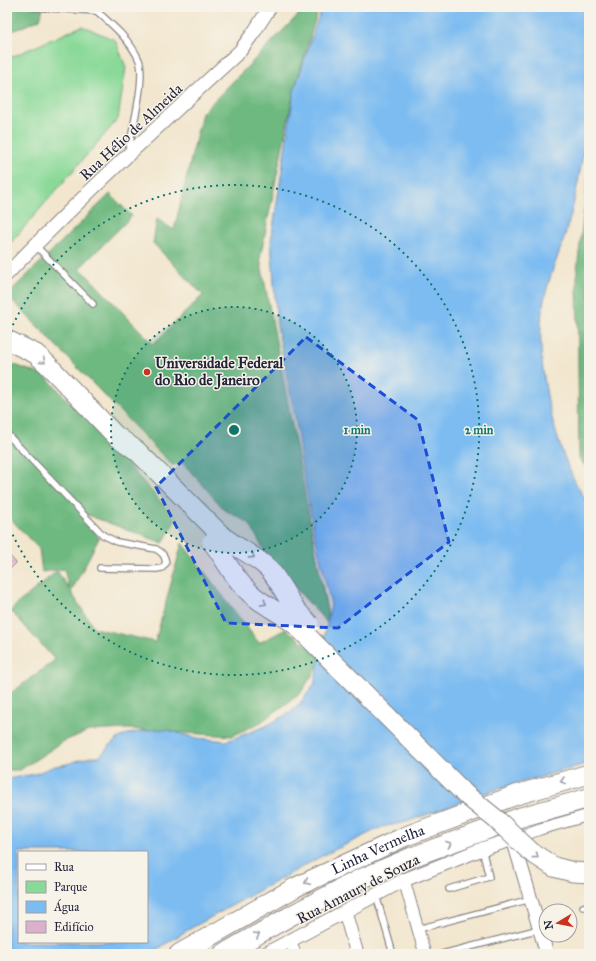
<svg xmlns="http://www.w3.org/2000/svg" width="596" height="961" viewBox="0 0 596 961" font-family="'IM FELL Great Primer',serif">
<rect width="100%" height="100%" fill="#f7f3e8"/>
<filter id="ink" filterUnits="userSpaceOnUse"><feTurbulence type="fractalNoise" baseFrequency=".025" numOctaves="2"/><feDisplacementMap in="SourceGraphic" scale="8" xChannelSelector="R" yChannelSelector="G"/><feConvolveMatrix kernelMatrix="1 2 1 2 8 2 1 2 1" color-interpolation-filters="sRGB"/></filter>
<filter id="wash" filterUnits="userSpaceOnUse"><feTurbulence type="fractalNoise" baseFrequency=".012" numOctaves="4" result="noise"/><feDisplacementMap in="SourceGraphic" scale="16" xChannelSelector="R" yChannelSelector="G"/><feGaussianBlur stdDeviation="0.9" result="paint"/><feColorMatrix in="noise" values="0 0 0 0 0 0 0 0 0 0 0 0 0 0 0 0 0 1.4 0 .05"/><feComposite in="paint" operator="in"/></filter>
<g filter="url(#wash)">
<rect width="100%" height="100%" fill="#f2e6ce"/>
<polygon fill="#89d998" stroke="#567e6a" points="82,26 115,40 126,67 118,119 7,247 7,59"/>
<g fill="#6eb980" stroke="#486e5e">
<polygon points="7,7 43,8 40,19 15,30 7,31"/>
<polygon points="306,7 319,7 294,91 260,258 330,626 269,559 249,523 225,510 183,463 172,465 7,295 110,194 132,216 80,268 153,344 203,295 153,243 157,219 174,230 202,113"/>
<polygon points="589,171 589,471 579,458 577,269"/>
<polygon points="7,362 45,376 109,443 176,519 163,543 82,513 99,538 71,592 94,628 155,642 182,543 259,643 286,629 323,658 300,694 261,722 232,736 127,729 89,731 64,741 20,770 7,770 7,696 55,660 11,611 17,604 57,571 69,589 64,569 42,572 39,549 7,515"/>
</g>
<path fill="#7dbcf1" stroke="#506f96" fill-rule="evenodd" d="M322,7H589C589,30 589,54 589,77C589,95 590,113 587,131C581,165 576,199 566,232C558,258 546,283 542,311C535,367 556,459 589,505V763L492,791L406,822L382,827L320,857L186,931L150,954H7V779L35,774L55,766L63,765L90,757H99L111,744L119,738L128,734L156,729L167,730L196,738L227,741L266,726L291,712L300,703L314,685L331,605L314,531L300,454L296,419L277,325L271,241L294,91ZM19,852H147V942H19Z"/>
<g id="blocks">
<polygon fill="#dbb0cd" points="7,553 16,563 7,572"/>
</g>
</g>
<g filter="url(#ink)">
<use href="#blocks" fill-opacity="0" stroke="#8a8484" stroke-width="1"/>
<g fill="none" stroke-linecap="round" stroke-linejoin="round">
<defs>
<g id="service">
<polyline points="33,7 96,11"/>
<path d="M92,7C109,22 130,39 139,60C146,78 132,131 128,152"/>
<polyline points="35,245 93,304"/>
<path d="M7,434L103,535L117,542L156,549C163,553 165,556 166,563L162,568L156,569L100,568"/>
<polyline points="449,889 489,877 482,849"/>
<polyline points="376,895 393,954"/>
<polyline points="583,907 589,905"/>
<polyline points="418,929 531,899"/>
<polyline points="442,954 540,929"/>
</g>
<g id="minor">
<polyline points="513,839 540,829 589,815"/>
<polyline points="404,880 425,954"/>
<polyline points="291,941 295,954"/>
</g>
<g id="tertiary">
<path d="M7,274C81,197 161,124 240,51L254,32L270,7"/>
<polyline points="345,912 357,954"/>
<polyline points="265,954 404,880 482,849 513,839 547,954"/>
</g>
<g id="motorway">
<polyline points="7,340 36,354 47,364 115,435 137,451 220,534"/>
<path id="s1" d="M179,954L296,887L406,836L516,795L589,774"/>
<polyline points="223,954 292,915 358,880 412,857 521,817 589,798"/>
</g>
</defs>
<use href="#service" stroke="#8a8484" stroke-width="8"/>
<use href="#minor" stroke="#8a8484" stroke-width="13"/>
<use href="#tertiary" stroke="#8a8484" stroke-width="15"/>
<use href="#motorway" stroke="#8a8484" stroke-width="21"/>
<use href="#service" stroke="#fff" stroke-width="5.5"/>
<use href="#minor" stroke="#fff" stroke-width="11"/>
<use href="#tertiary" stroke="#fff" stroke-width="13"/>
<use href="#motorway" stroke="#fff" stroke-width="19"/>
<defs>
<g id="motorway-bridge">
<path d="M220,534C235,548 256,555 270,570C280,582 286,596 294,607C298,613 304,618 309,624"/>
<path d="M212,542C225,558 233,578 249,592C263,606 283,613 297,626L465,794L497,820L531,852L554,867L573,872L589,873"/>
</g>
</defs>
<use href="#motorway-bridge" stroke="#8a8484" stroke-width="21" stroke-linecap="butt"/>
<use href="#motorway-bridge" stroke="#fff" stroke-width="19"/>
</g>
<defs><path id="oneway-chevron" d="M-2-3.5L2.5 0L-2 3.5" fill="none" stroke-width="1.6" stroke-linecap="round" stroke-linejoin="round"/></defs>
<g stroke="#9c9ca7">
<use href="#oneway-chevron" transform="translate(43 361) rotate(41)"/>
<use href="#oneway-chevron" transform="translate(252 556) rotate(33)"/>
<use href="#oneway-chevron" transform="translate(264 603) rotate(30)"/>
<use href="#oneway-chevron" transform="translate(563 781) rotate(165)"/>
<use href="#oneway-chevron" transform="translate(449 844) rotate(-20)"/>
<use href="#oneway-chevron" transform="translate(536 856) rotate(36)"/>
<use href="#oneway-chevron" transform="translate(307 882) rotate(155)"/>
<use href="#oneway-chevron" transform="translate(257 935) rotate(-30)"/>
</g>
</g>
<path fill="#1d4ed8" fill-opacity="0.2" stroke="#1d4ed8" stroke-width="3" stroke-dasharray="8 5" stroke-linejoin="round" d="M306,337L418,420L449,542L338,628L226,623L156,487Z"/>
<circle cx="234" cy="430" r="123" fill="#0f766e" fill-opacity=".12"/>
<g fill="none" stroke="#0f766e" stroke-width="2" stroke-dasharray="2 4">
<circle cx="234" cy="430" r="123"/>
<path d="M8 336A245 245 0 1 1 8 524"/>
</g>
<circle fill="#c8321e" stroke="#f7f3e8" stroke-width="1.5" cx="147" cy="372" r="4"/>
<g text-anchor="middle" stroke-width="3" stroke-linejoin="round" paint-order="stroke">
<g font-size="15" fill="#22223b" stroke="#f7f3e8">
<text transform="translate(131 132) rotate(-43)" y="5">Rua Hélio de Almeida</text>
<text dy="5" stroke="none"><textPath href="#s1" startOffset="225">Linha Vermelha</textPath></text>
<text transform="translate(358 889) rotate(-27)" y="5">Rua Amaury de Souza</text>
</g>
<g font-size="15" font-weight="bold" fill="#22223b" stroke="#f7f3e8" text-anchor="start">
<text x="155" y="368">Universidade Federal<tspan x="155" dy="17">do Rio de Janeiro</tspan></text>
</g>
</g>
<circle cx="234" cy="430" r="6" fill="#0f766e" stroke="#f7f3e8" stroke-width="2"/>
<g font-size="12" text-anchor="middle" font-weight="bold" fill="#0f766e" stroke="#f7f3e8" stroke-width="3" stroke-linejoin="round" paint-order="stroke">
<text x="357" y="434">1 min</text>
<text x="479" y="434">2 min</text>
</g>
<rect width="596" height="961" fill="none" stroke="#f7f3e8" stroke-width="24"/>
<rect x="18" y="851" width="130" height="92" fill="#f7f3e8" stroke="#a29fa3"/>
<rect x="26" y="864" width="20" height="6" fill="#ffffff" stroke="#a29fa3"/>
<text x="54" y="871" font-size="12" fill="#22223b">Rua</text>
<rect x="26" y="881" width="20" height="12" fill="#89d998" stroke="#a29fa3"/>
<text x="54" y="891" font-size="12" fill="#22223b">Parque</text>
<rect x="26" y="901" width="20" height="12" fill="#7dbcf1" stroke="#a29fa3"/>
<text x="54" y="911" font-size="12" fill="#22223b">Água</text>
<rect x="26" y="921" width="20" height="12" fill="#dbb0cd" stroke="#a29fa3"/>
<text x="54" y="931" font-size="12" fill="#22223b">Edifício</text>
<g transform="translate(558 923) rotate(260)"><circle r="19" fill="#f7f3e8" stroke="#a29fa3"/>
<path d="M0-3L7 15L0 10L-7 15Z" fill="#c8321e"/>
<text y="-6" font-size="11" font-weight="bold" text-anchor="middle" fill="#22223b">N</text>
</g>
</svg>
